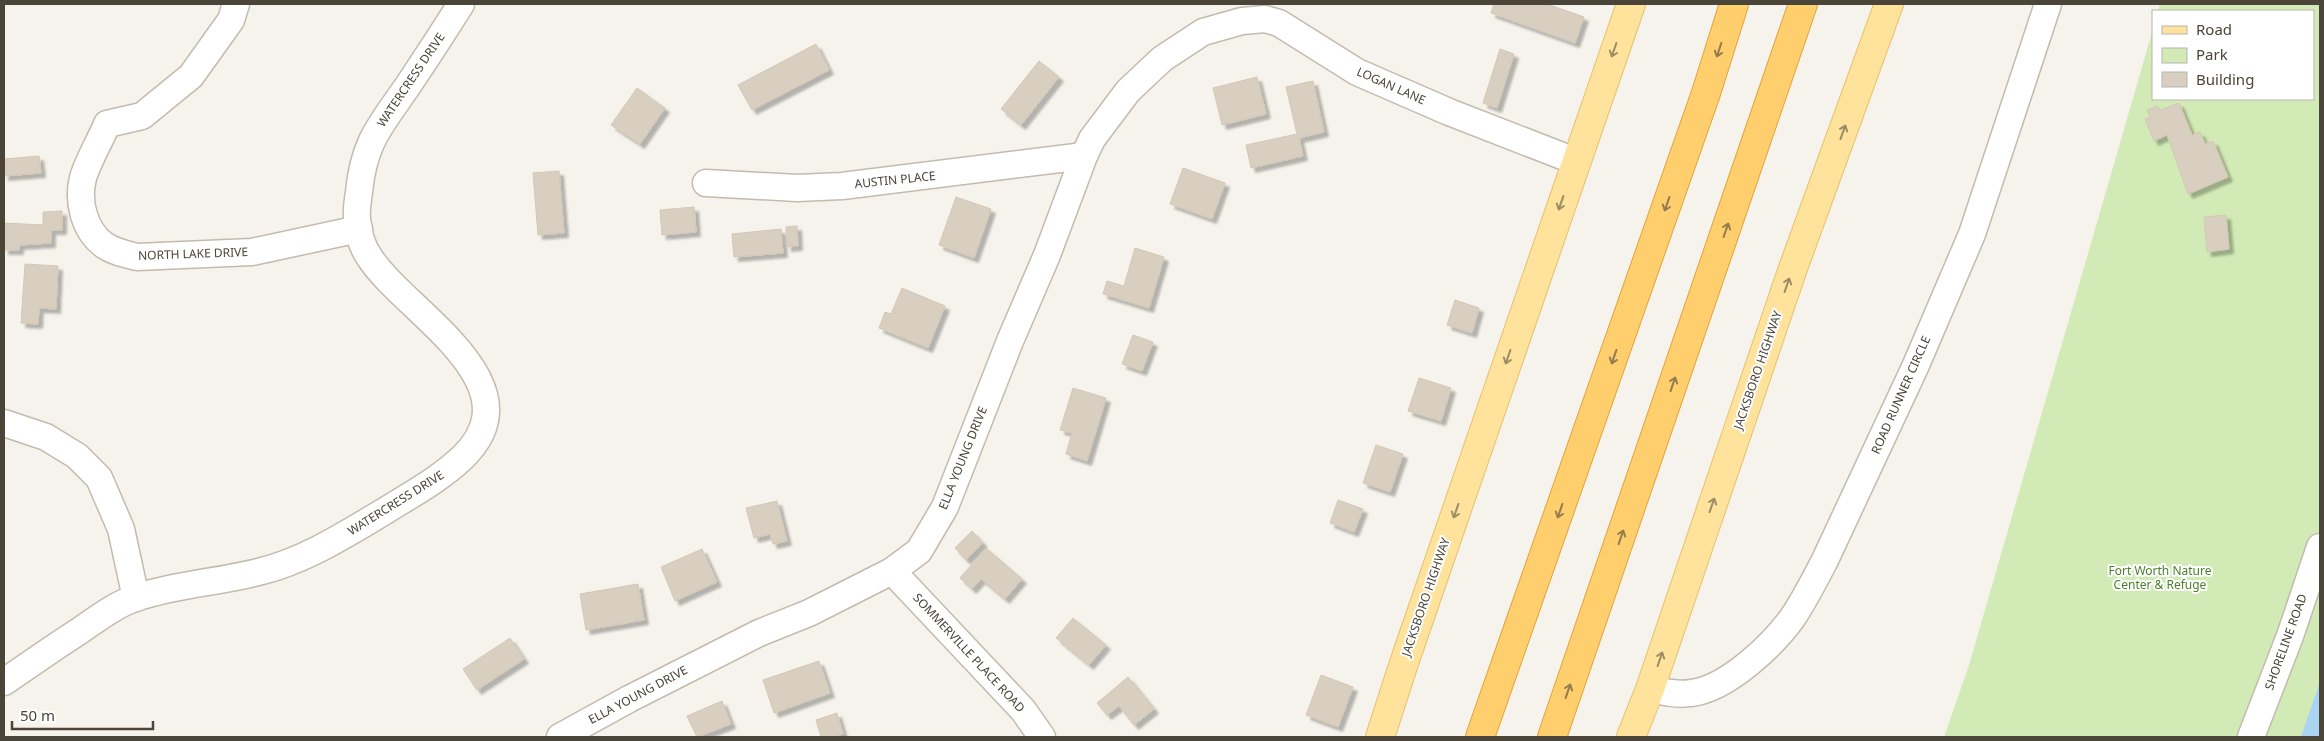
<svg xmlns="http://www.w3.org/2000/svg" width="2324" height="741" viewBox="0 0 2324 741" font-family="'Noto Sans',sans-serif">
<defs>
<filter id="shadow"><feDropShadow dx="4.5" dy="4.5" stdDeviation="1" flood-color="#0004"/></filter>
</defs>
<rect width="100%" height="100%" fill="#f6f3ec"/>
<polygon fill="#d2eab5" points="2160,4 2320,4 2320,737 1944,737 1969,665 2153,29 2153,99 2313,99 2313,11 2158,11"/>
<polygon fill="#a9d4f2" points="2320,682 2320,737 2301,737"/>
<g fill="#d8cfc1" stroke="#d3c7b4" filter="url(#shadow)">
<polygon points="1494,4 1547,4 1584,17 1575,43 1491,13"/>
<polygon points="816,44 829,70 752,110 738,85"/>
<polygon points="1500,49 1514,54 1497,108 1483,103"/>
<polygon points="1039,61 1059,77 1021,125 1001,109"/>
<polygon points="1257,77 1266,114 1222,125 1213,88"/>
<polygon points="1313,81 1324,132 1299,138 1303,156 1251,168 1246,145 1297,134 1286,87"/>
<polygon points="637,88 665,108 640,144 611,125"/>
<polygon points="2179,103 2192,135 2200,132 2205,144 2213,141 2228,177 2188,194 2167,135 2154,141 2145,119 2150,117 2147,110 2158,106 2160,110"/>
<polygon points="39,156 41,173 4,176 4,159"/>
<polygon points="1183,168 1225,183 1212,219 1170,204"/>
<polygon points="559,171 564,233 538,235 533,173"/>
<polygon points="956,197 991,209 974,258 939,245"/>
<polygon points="694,207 696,232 662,235 660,210"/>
<polygon points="62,211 62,230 51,230 51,243 19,245 19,250 4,250 4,223 43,225 43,212"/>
<polygon points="2226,215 2229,249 2207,252 2204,217"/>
<polygon points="797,226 798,246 787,247 786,227"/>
<polygon points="781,229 783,253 734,257 732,234"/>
<polygon points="1135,248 1164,257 1149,308 1103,294 1107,281 1124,286"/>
<polygon points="25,264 58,266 56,309 39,308 38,324 21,323"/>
<polygon points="902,288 945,306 928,348 879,328 885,312 891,314"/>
<polygon points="1455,300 1479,308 1472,333 1447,325"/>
<polygon points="1133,335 1153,342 1142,371 1122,364"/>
<polygon points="1419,378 1451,388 1441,421 1408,411"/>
<polygon points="1073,388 1106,398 1087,461 1066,454 1072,433 1060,430"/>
<polygon points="1376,445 1403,454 1390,492 1363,483"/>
<polygon points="1338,500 1363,509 1354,532 1330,523"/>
<polygon points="777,501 787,541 773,544 770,534 754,538 746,508"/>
<polygon points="972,531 983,543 966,560 955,548"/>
<polygon points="986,548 1022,579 1005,599 981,579 972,589 960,578"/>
<polygon points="702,549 717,582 675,601 661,567"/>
<polygon points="638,584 644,620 586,630 580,594"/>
<polygon points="1073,618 1106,645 1089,665 1056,638"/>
<polygon points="510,638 524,659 477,690 463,669"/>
<polygon points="819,661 830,693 774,713 763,680"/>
<polygon points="1321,675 1353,687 1338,727 1306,715"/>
<polygon points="1128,677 1154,709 1134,725 1119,706 1107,715 1097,703"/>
<polygon points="722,701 731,724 697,737 687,716"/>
<polygon points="837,713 843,734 832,737 821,737 816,720"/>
</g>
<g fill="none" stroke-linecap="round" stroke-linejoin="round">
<defs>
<g id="minor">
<path d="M236,4L231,20L191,76L142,116L107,124C101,139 87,163 83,178C77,201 84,230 104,245C114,252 125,254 137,257L252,252L359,229"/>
<polyline points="706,183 797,188 842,186 1084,156"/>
<polyline points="4,423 46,437 77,456 99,478 121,529 136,598"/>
<polyline points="892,571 1023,710 1042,737"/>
<path d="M4,682C29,665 53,648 78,632C97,619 116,604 138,597C178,584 221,582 262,571C306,560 346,534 385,511C412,494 440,479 463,457C539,383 405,312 370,258C362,247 358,232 357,218C356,210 358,200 359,192C364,140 382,124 409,84C427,57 444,31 461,4"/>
<path d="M1650,689C1664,692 1677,695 1691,693C1727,689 1773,645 1793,617C1805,599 1815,579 1825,560L1916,365L1972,234L2048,4"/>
<polyline points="560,737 629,699 759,633 809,613 892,571 919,551 945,507 1010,341 1047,255 1084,156 1092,139 1128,91 1162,59 1203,32 1242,21 1265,19 1279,23 1357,72 1449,112 1575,161"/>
<polyline points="2251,737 2290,636 2320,547"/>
</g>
<g id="major">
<polyline points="1380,737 1405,660 1631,4"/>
<polyline points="1631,737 1650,689 1792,271 1889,4"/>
</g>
<g id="highway">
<polyline points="1480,737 1706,93 1734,4"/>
<polyline points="1552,737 1803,4"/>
</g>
</defs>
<use href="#minor" stroke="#c2bbae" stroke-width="29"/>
<use href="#major" stroke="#e6c16a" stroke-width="30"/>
<use href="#highway" stroke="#e0a43c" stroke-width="30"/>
<use href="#minor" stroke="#fff" stroke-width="26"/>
<use href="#major" stroke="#ffe39c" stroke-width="28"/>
<use href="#highway" stroke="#ffcf6e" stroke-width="28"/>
</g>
<defs><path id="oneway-shaft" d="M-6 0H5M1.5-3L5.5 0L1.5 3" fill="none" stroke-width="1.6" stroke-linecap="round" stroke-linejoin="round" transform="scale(1.25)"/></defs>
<g stroke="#9c8c66">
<use href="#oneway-shaft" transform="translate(1614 50) rotate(109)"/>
<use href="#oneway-shaft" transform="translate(1843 132) rotate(-70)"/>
<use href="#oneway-shaft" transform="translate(1561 203) rotate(109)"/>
<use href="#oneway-shaft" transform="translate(1787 285) rotate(-71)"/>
<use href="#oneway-shaft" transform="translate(1508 357) rotate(109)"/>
<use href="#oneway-shaft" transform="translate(1712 505) rotate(-71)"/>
<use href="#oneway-shaft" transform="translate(1456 511) rotate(109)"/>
<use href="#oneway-shaft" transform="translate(1660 659) rotate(-71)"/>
</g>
<g stroke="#937c4e">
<use href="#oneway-shaft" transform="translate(1719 50) rotate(108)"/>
<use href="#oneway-shaft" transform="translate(1667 204) rotate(109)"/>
<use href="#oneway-shaft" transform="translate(1726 230) rotate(-71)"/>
<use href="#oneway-shaft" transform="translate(1614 357) rotate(109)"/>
<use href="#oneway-shaft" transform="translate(1673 384) rotate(-71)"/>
<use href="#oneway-shaft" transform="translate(1560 511) rotate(109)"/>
<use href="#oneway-shaft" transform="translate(1621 537) rotate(-71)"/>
<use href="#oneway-shaft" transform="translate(1568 691) rotate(-71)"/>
</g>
<g text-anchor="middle" stroke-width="4" stroke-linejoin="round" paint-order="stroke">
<g font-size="12" fill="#4b4439" stroke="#fff">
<text transform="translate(411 80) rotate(-56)" y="4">WATERCRESS DRIVE</text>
<text transform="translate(1391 86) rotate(24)" y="4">LOGAN LANE</text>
<text transform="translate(895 180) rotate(-6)" y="4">AUSTIN PLACE</text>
<text transform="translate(193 254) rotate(-2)" y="4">NORTH LAKE DRIVE</text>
<text transform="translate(1758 370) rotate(-71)" y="4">JACKSBORO HIGHWAY</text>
<text transform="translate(1901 395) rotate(-66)" y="4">ROAD RUNNER CIRCLE</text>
<text transform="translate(963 458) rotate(-68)" y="4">ELLA YOUNG DRIVE</text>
<text transform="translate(396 503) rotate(-32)" y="4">WATERCRESS DRIVE</text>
<text transform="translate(1426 597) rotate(-71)" y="4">JACKSBORO HIGHWAY</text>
<text transform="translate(2286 642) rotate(-70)" y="4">SHORELINE ROAD</text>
<text transform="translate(969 653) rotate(47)" y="4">SOMMERVILLE PLACE ROAD</text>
<text transform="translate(638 695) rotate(-28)" y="4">ELLA YOUNG DRIVE</text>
</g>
<g font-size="12" fill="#4a7f2a" stroke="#fff">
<text x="2160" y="575">Fort Worth Nature<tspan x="2160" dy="14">Center &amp; Refuge</tspan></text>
</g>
</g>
<rect width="2324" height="741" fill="none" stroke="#4b4439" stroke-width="10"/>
<rect x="2152" y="10" width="162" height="90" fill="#ffffff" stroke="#b7b4b0"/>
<rect x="2162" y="26" width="25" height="8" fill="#ffe39c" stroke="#b7b4b0"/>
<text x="2196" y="35" font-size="15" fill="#4b4439">Road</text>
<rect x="2162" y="48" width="25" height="15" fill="#d2eab5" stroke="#b7b4b0"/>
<text x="2196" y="60" font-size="15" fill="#4b4439">Park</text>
<rect x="2162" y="72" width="25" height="15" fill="#d8cfc1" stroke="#b7b4b0"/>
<text x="2196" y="85" font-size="15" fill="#4b4439">Building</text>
<path d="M12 721v8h141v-8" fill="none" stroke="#4b4439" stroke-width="2.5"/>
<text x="20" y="721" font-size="15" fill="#4b4439" stroke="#ffffff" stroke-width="4" paint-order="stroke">50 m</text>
</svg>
